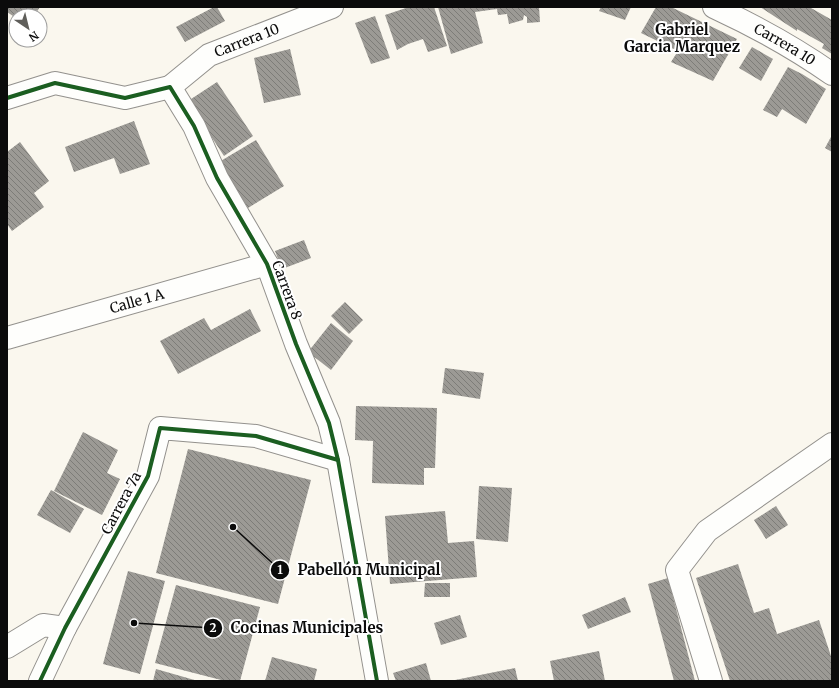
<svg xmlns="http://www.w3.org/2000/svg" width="839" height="688" viewBox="0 0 839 688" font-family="Merriweather,serif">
<defs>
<pattern id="building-back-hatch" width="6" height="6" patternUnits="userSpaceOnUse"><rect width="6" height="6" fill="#9c9a95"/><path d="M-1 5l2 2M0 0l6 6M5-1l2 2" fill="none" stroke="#7d7c78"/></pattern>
</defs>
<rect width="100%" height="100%" fill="#faf7ee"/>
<g fill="url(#building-back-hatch)">
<polygon points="7,7 40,7 34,16 16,16 16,18 7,12"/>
<polygon points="214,7 217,7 225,21 185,42 176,27"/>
<polygon points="409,7 434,7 447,46 428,52 423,39 408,44 397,50 385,15"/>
<polygon points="438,7 539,7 540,22 527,23 527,17 524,15 523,20 509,24 507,14 498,15 497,9 475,12 483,43 451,54"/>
<polygon points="601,7 631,7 625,20 599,11"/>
<polygon points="656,7 671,7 737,39 713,81 671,62 678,51 641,33"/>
<polygon points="760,7 811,7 811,8 832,20 832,54 822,48 824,44 797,29 797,31"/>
<polygon points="375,16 390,58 371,64 355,23"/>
<polygon points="752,47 773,59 761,81 739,68"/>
<polygon points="290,49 301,95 264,103 254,58"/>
<polygon points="788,67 802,74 826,89 806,124 782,109 777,117 763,110"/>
<polygon points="217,82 253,136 224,156 188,101"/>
<polygon points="134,121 150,164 120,174 114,158 74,172 65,147"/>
<polygon points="832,135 832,152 825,148"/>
<polygon points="256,140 284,186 248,208 219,162"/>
<polygon points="20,142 49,181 34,193 44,207 12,231 7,224 7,152"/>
<polygon points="304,240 311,258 282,269 275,251"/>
<polygon points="345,302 363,320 349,334 331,316"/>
<polygon points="250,309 261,331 178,374 160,341 204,318 211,330"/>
<polygon points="331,323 353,341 331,370 308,352"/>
<polygon points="445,368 484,373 480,399 442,393"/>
<polygon points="356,406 437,408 435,468 424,468 424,485 372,483 373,441 355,440"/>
<polygon points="83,432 118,450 107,473 120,479 102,515 54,491"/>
<polygon points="188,449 311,480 278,604 156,573"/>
<polygon points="479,486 512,488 508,542 476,539"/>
<polygon points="51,490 84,509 70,533 37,515"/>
<polygon points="776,506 788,525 766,539 754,520"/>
<polygon points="445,511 448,543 474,541 477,577 390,584 385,516"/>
<polygon points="738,564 754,613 769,608 777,634 819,620 832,659 832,681 730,681 696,578"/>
<polygon points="128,571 165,581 140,674 103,664"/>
<polygon points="668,578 695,681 674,681 648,584"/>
<polygon points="425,583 450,583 450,597 424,597"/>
<polygon points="176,585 260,607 240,681 225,681 155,663"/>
<polygon points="625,597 631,612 588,629 582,615"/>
<polygon points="460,615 467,637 441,645 434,623"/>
<polygon points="599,651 605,681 554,681 550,661"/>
<polygon points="272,657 317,669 314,681 265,681"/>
<polygon points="426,663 431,681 396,681 393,673"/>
<polygon points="515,668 518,681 455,681 455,680"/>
<polygon points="156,669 198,681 153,681"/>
</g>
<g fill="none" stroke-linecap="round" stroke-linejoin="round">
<defs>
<g id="minor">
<path id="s1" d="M714,7C755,26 795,48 832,74"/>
<path id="s2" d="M170,87L209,55L332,7"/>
<polyline points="7,98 55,83 125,98 170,87 194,126 217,178 267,264 296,344 329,423 338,460 377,681"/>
<path id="s3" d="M7,338L267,264"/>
<polyline points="7,647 43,625 65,628"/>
<polyline points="40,681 65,628 148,476 160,428 256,436 338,460"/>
<polyline points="711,681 677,570 707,531 832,444"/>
</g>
</defs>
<use href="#minor" stroke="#93918d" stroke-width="24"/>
<use href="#minor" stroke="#fefefc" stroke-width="22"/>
<defs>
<g id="cycleway">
<polyline points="7,98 55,83 125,98 170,87 194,126 217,178 267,264 296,344 329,423 338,460 377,681"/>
<polyline points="40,681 65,628 148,476 160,428 256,436 338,460"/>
</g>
</defs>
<use href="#cycleway" stroke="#fff" stroke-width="6"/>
<use href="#cycleway" stroke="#1b5e20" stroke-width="4"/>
</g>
<g text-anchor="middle" stroke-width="4" stroke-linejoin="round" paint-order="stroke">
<g font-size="14" fill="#0b0b0b" stroke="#fff">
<text dy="5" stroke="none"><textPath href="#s2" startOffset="91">Carrera 10</textPath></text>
<text dy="5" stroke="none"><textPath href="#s1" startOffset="80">Carrera 10</textPath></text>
<text transform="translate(287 290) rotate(70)" y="5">Carrera 8</text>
<text dy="5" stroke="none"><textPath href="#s3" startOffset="135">Calle 1 A</textPath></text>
<text transform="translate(121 503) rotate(-62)" y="5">Carrera 7a</text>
</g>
<g font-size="15" font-weight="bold" fill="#0b0b0b" stroke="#fff">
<text x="682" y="35">Gabriel<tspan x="682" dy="17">Garcia Marquez</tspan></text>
</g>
</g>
<path fill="none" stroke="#0b0b0b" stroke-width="1.5" d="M233 527L280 570M134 623L213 628"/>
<g fill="#0b0b0b" stroke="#fff" stroke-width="1.5">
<circle cx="233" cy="527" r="4"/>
<circle cx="134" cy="623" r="4"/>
<circle cx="280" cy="570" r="10"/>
<circle cx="213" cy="628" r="10"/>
</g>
<g font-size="12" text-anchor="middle" font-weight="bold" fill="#fff">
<text x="280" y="574">1</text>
<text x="213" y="632">2</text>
</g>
<g font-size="15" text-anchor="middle" font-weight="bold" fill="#0b0b0b" stroke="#fff" stroke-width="4" stroke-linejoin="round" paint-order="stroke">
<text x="369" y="575">Pabellón Municipal</text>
<text x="307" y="633">Cocinas Municipales</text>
</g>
<rect width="839" height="688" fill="none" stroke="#0b0b0b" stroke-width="16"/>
<g transform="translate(28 28) rotate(145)"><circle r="19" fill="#ffffff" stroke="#9d9d9d"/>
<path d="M0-3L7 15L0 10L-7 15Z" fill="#5f5e5a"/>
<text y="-6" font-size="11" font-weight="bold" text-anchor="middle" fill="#0b0b0b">N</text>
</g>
</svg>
